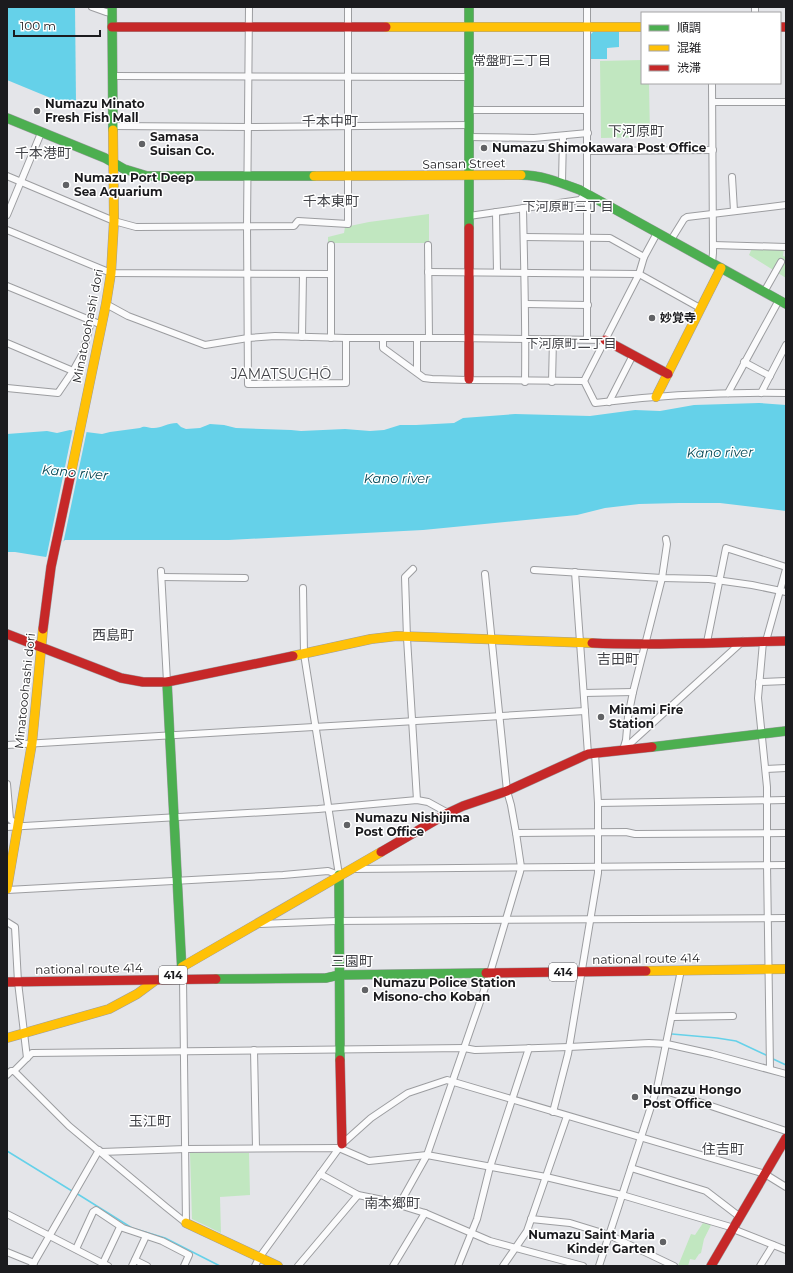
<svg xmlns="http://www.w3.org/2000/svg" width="793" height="1273" viewBox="0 0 793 1273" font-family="Montserrat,'Noto Sans JP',sans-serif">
<rect width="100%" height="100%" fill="#e4e5e9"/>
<g fill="#c1e7c0">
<polygon points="642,60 642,83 649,83 650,137 601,138 600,61"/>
<polygon points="429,214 429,243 328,243 328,237 344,233 345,227 369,222"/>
<polygon points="753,246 784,248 783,256 786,257 786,278 749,255"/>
<polygon points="190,1153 249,1153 250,1195 220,1197 221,1233 192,1219"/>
<polygon points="703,1223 711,1225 704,1239 701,1253 699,1254 695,1260 690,1259 688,1266 678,1266 691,1234 695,1235"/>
</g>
<g fill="#65d1e9">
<polygon points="7,7 75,7 76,102 70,106 7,80"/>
<polygon points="593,32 619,32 619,47 607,48 607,59 590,59 591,34"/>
<path d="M759,403L786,405V511L720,503H679L639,504L605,508L577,515L423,530L229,540H65L46,557L15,552H7V434L47,431L57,433L70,430L102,434L110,432L140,428C145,425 148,428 154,428C161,428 168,423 177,423L181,427L186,429L200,428L210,424L224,425L236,428L291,430L301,431L345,429L370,431L384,430L400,425H416L454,423L463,418L515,414L590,416L635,410L660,411L694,405Z"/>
</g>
<polygon fill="#e4e5e9" points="73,428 87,430 63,544 46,559"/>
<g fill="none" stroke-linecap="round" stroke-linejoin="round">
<g stroke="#65d1e9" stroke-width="1.5">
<polyline points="672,1034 717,1038 736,1041 768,1056"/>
<polyline points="771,1058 786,1065"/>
<polyline points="7,1151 72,1191"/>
<polyline points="76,1193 132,1228 165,1238 220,1266"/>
</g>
<defs>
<g id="street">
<polyline points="92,7 106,12 112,13"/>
<polyline points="249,7 247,226 248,384 346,383 346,338"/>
<polyline points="587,7 587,339"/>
<polyline points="755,7 755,13"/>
<polyline points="113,76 469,77"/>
<polyline points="713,102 786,102"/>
<polyline points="469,110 587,110"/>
<polyline points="113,126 248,127 469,125"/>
<polyline points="470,137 534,138 588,133"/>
<polyline points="588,151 713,150"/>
<polyline points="7,176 114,221 136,227 294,226 298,221 348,224 348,7"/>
<polyline points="732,177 734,211"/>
<polyline points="562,182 563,136"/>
<path d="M523,208C524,266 526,324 525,382"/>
<polyline points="496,212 497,272"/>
<polyline points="7,215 41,133"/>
<polyline points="469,216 580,200 586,193"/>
<polyline points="7,230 111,273 331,274"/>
<polyline points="524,237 610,238 644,257"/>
<polyline points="671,240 684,219 687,217 786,205"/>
<polyline points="331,245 331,338"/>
<polyline points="428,245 429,338"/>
<polyline points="713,245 786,247"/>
<polyline points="712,263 713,253 712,83"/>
<polyline points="428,272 639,274 700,308"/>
<polyline points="7,286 102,325"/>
<polyline points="764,292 781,262"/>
<polyline points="106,304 128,316 205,345 248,338 275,336 346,338 457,338 605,340"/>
<polyline points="526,304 588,305"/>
<polyline points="302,337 303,274"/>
<polyline points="383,338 383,348 424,378 432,379 467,380 469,379 472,380 584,381"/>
<polyline points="417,338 417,372"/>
<polyline points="7,343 73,371"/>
<polyline points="744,362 770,376"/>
<path d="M584,381L595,403C659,395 722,392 786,393"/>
<polyline points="584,381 639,274 644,257 657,233"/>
<polyline points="552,382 553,339"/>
<polyline points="7,388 58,393 73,371 83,353 91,321"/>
<polyline points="728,393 779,300"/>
<polyline points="761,393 786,345"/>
<polyline points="609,402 633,355"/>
<polyline points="413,569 405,577 407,638 417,800"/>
<polyline points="534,570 662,578 709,579 752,585 786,592"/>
<polyline points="161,571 167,682"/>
<polyline points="575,572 588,754"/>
<polyline points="162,577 245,578"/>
<polyline points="303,588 304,654 339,875"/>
<polyline points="766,641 786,569"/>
<polyline points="707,642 726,548 786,567"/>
<polyline points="763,642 758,698 767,787 767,865 770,1069"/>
<polyline points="759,682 786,681"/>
<polyline points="584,693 633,692"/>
<polyline points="7,745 585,711"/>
<polyline points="624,749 743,641"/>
<polyline points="623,750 626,740 628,717 633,692 662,578 667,544 666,539"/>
<polyline points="766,769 786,768"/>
<polyline points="7,784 10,819 18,826"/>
<polyline points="598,803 786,800"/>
<polyline points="7,827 318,809 417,800 428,802 448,813"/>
<polyline points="516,833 626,832 635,834 786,833"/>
<path d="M354,869C498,867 642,867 786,865"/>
<polyline points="7,890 283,875 328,871 339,875"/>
<polyline points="7,922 15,927 18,982 27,1058"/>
<polyline points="260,924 336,921 786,918"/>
<polyline points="183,978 186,1223"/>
<polyline points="673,1017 733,1016"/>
<polyline points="254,1050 256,1148"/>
<polyline points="14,1071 32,1053 464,1048 475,1050 569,1047 649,1043 667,1044 712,1054 786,1074"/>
<polyline points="7,1075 11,1071 14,1071 69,1126 166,1207 186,1223"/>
<polyline points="657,1088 786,1131"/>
<polyline points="553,1112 568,1054 598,873 598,803 595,753"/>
<polyline points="101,1152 186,1149 339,1148 369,1161 427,1155 546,1177 622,1195 734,1228 738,1231 786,1250"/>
<polyline points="631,1168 706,1191 740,1217"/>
<polyline points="320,1174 358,1195 383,1200 425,1213 490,1241 583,1266"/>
<polyline points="399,1205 427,1155 490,973 520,872 521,867 516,833 511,805 507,791 485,574"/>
<polyline points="7,1214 108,1266"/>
<polyline points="531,1219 570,1223 609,1235 674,1266"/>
<polyline points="76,1249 93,1212 96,1210 123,1228 162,1241 189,1255 184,1266"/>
<polyline points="7,1252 34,1263"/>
<polyline points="135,1260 147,1266"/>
<polyline points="103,1263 120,1227"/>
<polyline points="32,1266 99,1150"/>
<polyline points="132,1266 146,1236"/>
<polyline points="255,1266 259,1258 342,1144 371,1118 408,1093 447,1080 765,1174 786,1187"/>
<polyline points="298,1266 358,1195"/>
<polyline points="393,1266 425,1213"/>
<polyline points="458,1266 477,1219 490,1167 529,1048"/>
<polyline points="503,1266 527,1231 567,1116"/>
<polyline points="599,1266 657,1088 681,970"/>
<polyline points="760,1266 773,1245"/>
</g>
<g id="fast">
<polyline points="112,7 113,130"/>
<polyline points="469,7 469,228"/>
<polyline points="7,118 105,158 124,169 147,176 314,176"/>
<path d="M521,175C542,175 561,183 580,190L786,304"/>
<polyline points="167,682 182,973"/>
<polyline points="652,747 786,731"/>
<polyline points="339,875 340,1060"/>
<polyline points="216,979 326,978 339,975 486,973"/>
</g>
<g id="slow">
<polyline points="386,27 642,27"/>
<polyline points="314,176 521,175"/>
<polyline points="656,397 721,268"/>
<polyline points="71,473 106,304 111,273 114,221 113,130"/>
<polyline points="293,656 371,639 397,636 592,643"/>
<polyline points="7,889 32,743 43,629"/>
<polyline points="182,967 381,852"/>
<polyline points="646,971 786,969"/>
<polyline points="7,1038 109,1009 137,994 156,980"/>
<polyline points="186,1223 278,1266"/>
</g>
<g id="jam">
<polyline points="112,27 386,27"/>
<polyline points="780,27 786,27"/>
<polyline points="469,228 469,379"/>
<polyline points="605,340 668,374"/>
<polyline points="43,629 51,567 71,473"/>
<polyline points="7,634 121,678 143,682 167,682 293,656"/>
<path d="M592,643C657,646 721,642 786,641"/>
<polyline points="381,852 448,813 463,806 507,791 588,754 652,747"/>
<polyline points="486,973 646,971"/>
<polyline points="7,982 216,979"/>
<polyline points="340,1060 342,1144"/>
<polyline points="711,1266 786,1138"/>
</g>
</defs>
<use href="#street" stroke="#9c9da0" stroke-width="8"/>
<use href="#fast" stroke="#9c9da0" stroke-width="10"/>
<use href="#slow" stroke="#9c9da0" stroke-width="10"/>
<use href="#jam" stroke="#9c9da0" stroke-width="10"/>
<use href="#street" stroke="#fbfbfc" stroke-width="6"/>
<use href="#fast" stroke="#4caf50" stroke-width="9"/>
<use href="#slow" stroke="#ffc107" stroke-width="9"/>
<use href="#jam" stroke="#c62828" stroke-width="9"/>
</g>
<g fill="#616265" stroke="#fff" stroke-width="1.5">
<circle cx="37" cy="111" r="4"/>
<circle cx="142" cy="144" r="4"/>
<circle cx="484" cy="148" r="4"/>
<circle cx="66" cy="185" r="4"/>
<circle cx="652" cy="318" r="4"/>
<circle cx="601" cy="717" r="4"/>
<circle cx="347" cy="825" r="4"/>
<circle cx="365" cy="990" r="4"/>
<circle cx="635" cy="1097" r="4"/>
<circle cx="663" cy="1242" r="4"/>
</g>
<g text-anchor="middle" stroke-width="3" stroke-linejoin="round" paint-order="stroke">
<g fill="#fff" stroke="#5f5f62" stroke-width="1">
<rect x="549" y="963" width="28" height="18" rx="3"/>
<rect x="159" y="966" width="28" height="18" rx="3"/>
</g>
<g font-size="11" font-weight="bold" fill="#1b1b1e">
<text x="563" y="976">414</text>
<text x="173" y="979">414</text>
</g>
<g font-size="12" font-weight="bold" fill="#1b1b1e" stroke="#fff" text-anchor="start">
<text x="45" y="108">Numazu Minato<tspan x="45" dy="14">Fresh Fish Mall</tspan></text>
<text x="150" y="141">Samasa<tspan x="150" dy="14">Suisan Co.</tspan></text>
<text x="492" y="152">Numazu Shimokawara Post Office</text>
<text x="74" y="182">Numazu Port Deep<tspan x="74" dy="14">Sea Aquarium</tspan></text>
<text x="660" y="322">妙覚寺</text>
<text x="609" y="714">Minami Fire<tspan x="609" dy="14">Station</tspan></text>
<text x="355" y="822">Numazu Nishijima<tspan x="355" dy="14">Post Office</tspan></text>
<text x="373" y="987">Numazu Police Station<tspan x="373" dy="14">Misono-cho Koban</tspan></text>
<text x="643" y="1094">Numazu Hongo<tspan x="643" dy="14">Post Office</tspan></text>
<text x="655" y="1239" text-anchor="end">Numazu Saint Maria<tspan x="655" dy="14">Kinder Garten</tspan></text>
</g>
<g font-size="12" fill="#1b1b1e" stroke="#fff">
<text transform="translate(464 164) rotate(-1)" y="4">Sansan Street</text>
<text transform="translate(88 326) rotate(-79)" y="4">Minatooohashi dori</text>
<text transform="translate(25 691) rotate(-84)" y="4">Minatooohashi dori</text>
<text transform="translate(646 959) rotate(-1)" y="4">national route 414</text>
<text transform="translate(89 969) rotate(-1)" y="4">national route 414</text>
</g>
<g font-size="13" fill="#424348" stroke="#fff">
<text x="512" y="65">常盤町三丁目</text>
<text x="568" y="211">下河原町三丁目</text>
<text x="571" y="348">下河原町二丁目</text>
</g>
<g font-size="13" font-style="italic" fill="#004350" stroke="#fff">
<text transform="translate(720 452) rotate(-1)" y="5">Kano river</text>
<text transform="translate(75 472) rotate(5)" y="5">Kano river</text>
<text x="397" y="483">Kano river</text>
</g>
<g font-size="14" fill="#424348" stroke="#fff">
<text x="330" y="126">千本中町</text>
<text x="636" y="136">下河原町</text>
<text x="43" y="158">千本港町</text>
<text x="331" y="206">千本東町</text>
<text x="281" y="379">JAMATSUCHŌ</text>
<text x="113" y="640">西島町</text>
<text x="618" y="664">吉田町</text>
<text x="352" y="966">三園町</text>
<text x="150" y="1126">玉江町</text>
<text x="723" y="1154">住吉町</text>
<text x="392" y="1208">南本郷町</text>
</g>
</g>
<rect width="793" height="1273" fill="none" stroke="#1b1b1e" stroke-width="16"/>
<rect x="641" y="12" width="140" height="72" fill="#ffffff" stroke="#a4a4a5"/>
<rect x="649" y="25" width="20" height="6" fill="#4caf50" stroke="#a4a4a5"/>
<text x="677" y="32" font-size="12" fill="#1b1b1e">順調</text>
<rect x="649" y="45" width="20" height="6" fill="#ffc107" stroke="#a4a4a5"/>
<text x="677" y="52" font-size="12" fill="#1b1b1e">混雑</text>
<rect x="649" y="65" width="20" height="6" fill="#c62828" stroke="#a4a4a5"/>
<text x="677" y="72" font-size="12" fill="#1b1b1e">渋滞</text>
<path d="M14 30v6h86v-6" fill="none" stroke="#1b1b1e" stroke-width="2"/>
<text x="20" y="30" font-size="12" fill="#1b1b1e" stroke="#ffffff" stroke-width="3" paint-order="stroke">100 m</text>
</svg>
